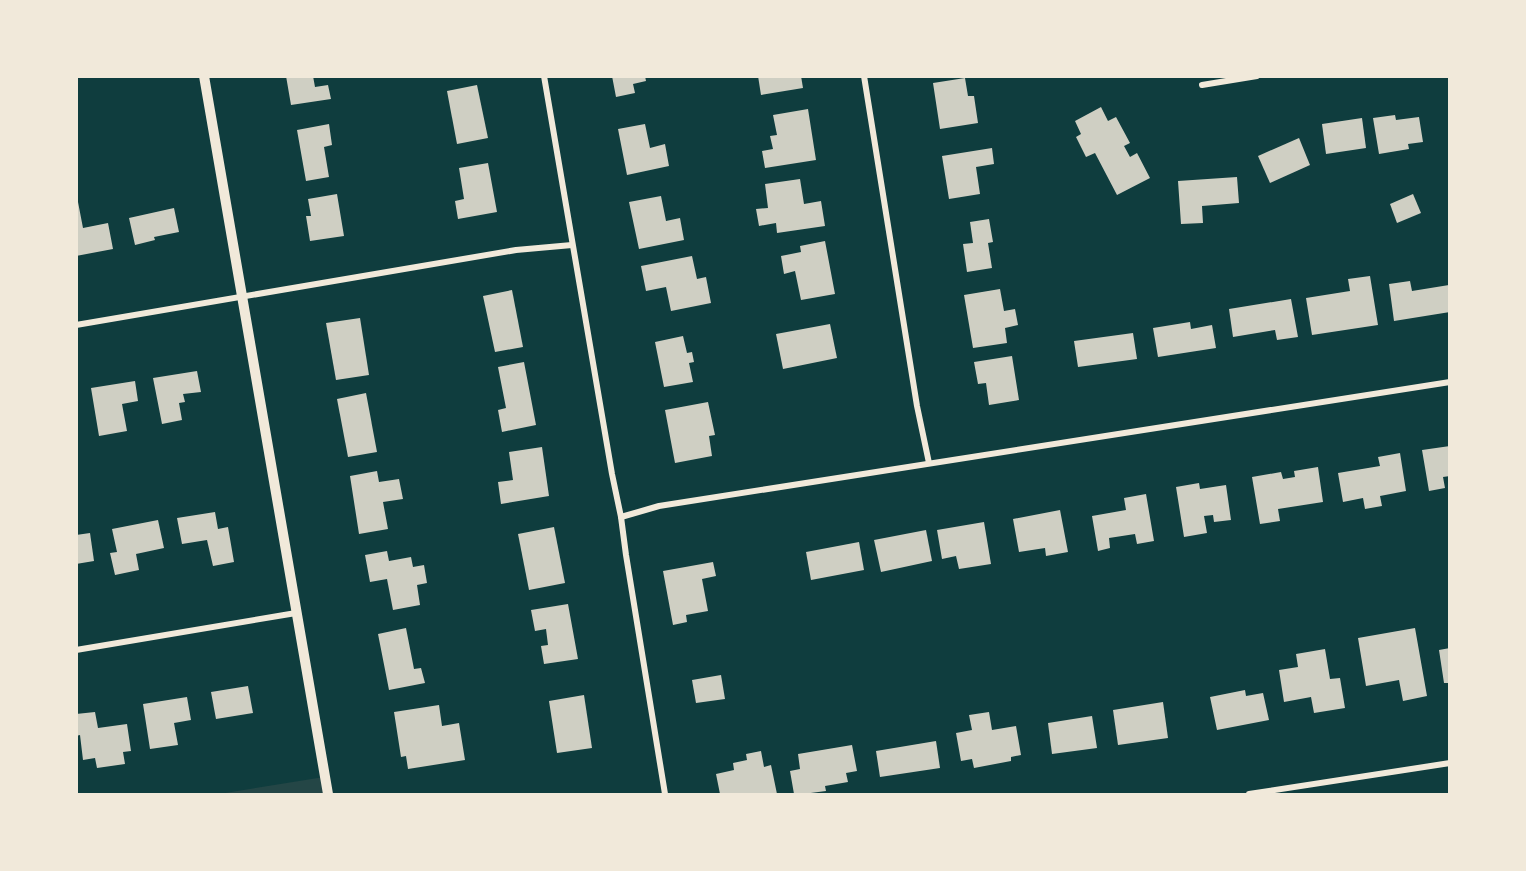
<svg xmlns="http://www.w3.org/2000/svg" width="1526" height="871" viewBox="0 0 1526 871" font-family="Inter,sans-serif">
<rect width="100%" height="100%" fill="#0f3d3e"/>
<polygon fill="#244646" points="324,777 328,794 219,794"/>
<g fill="#cfcfc3">
<polygon points="286,76 313,76 315,87 328,85 331,99 291,105"/>
<polygon points="612,76 645,76 646,81 633,84 635,93 616,97"/>
<polygon points="758,76 801,76 803,88 761,95"/>
<polygon points="965,78 968,96 974,96 978,123 940,129 933,83"/>
<polygon points="477,85 488,138 457,144 447,91"/>
<polygon points="1101,107 1108,121 1116,117 1130,143 1124,146 1130,157 1137,153 1150,178 1117,195 1095,153 1086,157 1076,137 1081,134 1075,121"/>
<polygon points="808,109 816,160 765,168 762,151 773,149 770,136 777,135 773,115"/>
<polygon points="1395,115 1396,120 1419,117 1423,142 1408,144 1409,149 1379,154 1373,118"/>
<polygon points="1362,118 1366,148 1326,154 1322,124"/>
<polygon points="329,124 332,145 324,147 329,177 306,181 297,130"/>
<polygon points="645,124 650,148 665,144 669,166 627,175 618,129"/>
<polygon points="1299,138 1310,165 1270,183 1258,156"/>
<polygon points="992,148 994,164 976,167 980,194 949,199 942,156"/>
<polygon points="488,163 497,212 458,219 455,201 464,199 459,168"/>
<polygon points="1237,177 1239,203 1202,206 1203,223 1181,224 1178,181"/>
<polygon points="800,179 804,204 821,201 825,226 777,233 776,223 759,226 756,209 768,208 765,184"/>
<polygon points="337,194 344,236 310,241 306,216 311,216 308,199"/>
<polygon points="1413,194 1421,213 1397,223 1390,204"/>
<polygon points="661,196 666,221 680,218 684,240 639,249 629,202"/>
<polygon points="76,202 78,202 83,228 108,223 113,249 76,256"/>
<polygon points="174,208 179,232 154,237 155,240 135,245 129,218"/>
<polygon points="989,219 993,242 988,243 992,268 967,272 963,244 973,243 970,222"/>
<polygon points="825,241 835,294 801,300 795,271 784,274 781,256 801,252 800,246"/>
<polygon points="692,256 697,279 706,277 711,303 671,311 666,287 646,291 641,266"/>
<polygon points="1370,276 1378,325 1312,335 1306,298 1350,291 1348,279"/>
<polygon points="1410,281 1412,291 1449,285 1450,312 1394,321 1389,284"/>
<polygon points="1000,289 1004,311 1015,309 1018,325 1005,328 1007,343 973,348 964,295"/>
<polygon points="512,290 523,347 495,352 483,296"/>
<polygon points="1291,299 1298,337 1277,340 1275,330 1233,337 1229,309"/>
<polygon points="360,318 369,375 336,380 326,323"/>
<polygon points="1190,322 1191,329 1212,325 1216,348 1158,357 1153,328"/>
<polygon points="830,324 837,358 783,369 776,334"/>
<polygon points="1133,333 1137,359 1078,367 1074,341"/>
<polygon points="683,336 687,353 692,352 694,362 689,363 693,382 664,387 655,342"/>
<polygon points="1012,356 1019,400 989,405 986,383 978,384 974,362"/>
<polygon points="524,362 536,425 502,432 498,410 506,408 498,367"/>
<polygon points="197,371 201,392 183,394 185,402 179,403 182,420 162,424 153,378"/>
<polygon points="135,381 138,401 122,404 127,431 99,436 91,388"/>
<polygon points="366,393 377,452 348,457 337,399"/>
<polygon points="708,402 715,435 709,436 712,456 675,463 665,410"/>
<polygon points="1450,446 1450,476 1443,477 1445,488 1429,491 1422,450"/>
<polygon points="542,447 549,496 501,504 498,482 513,480 509,452"/>
<polygon points="1400,453 1406,491 1380,496 1382,506 1365,509 1363,498 1343,502 1338,473 1380,466 1378,457"/>
<polygon points="1318,467 1323,502 1278,509 1280,521 1260,524 1252,477 1281,472 1283,479 1295,477 1294,471"/>
<polygon points="377,471 379,482 399,479 403,499 383,502 388,529 359,534 350,476"/>
<polygon points="1199,483 1200,489 1226,485 1231,520 1214,522 1213,515 1204,516 1207,533 1184,537 1176,487"/>
<polygon points="1146,494 1154,541 1137,544 1135,534 1109,538 1110,548 1098,551 1092,516 1126,510 1124,498"/>
<polygon points="1060,510 1068,552 1046,556 1045,548 1019,552 1013,519"/>
<polygon points="215,512 218,529 228,527 234,562 213,566 207,540 182,544 177,518"/>
<polygon points="158,520 164,548 136,554 139,570 115,575 110,553 117,552 112,529"/>
<polygon points="984,522 991,564 959,569 956,556 942,559 937,530"/>
<polygon points="554,527 565,583 529,590 518,534"/>
<polygon points="926,530 932,561 881,572 874,540"/>
<polygon points="90,533 94,561 76,564 76,535"/>
<polygon points="859,542 864,570 811,580 806,552"/>
<polygon points="387,551 389,561 411,557 413,567 424,565 427,583 417,585 420,605 393,610 387,579 370,582 365,555"/>
<polygon points="713,562 716,576 702,579 708,611 686,615 687,622 673,625 663,571"/>
<polygon points="568,604 578,659 544,664 541,646 548,645 546,629 535,631 531,610"/>
<polygon points="406,628 414,669 421,668 425,683 389,690 378,634"/>
<polygon points="1415,628 1427,696 1403,701 1399,680 1366,686 1358,638"/>
<polygon points="1450,648 1450,683 1444,683 1439,650"/>
<polygon points="1325,649 1330,679 1340,678 1345,708 1314,713 1311,697 1284,702 1279,670 1298,667 1296,654"/>
<polygon points="721,675 725,699 696,703 692,680"/>
<polygon points="248,686 253,713 216,719 211,692"/>
<polygon points="1245,690 1246,696 1263,693 1269,720 1217,730 1210,697"/>
<polygon points="584,695 592,748 557,753 549,701"/>
<polygon points="187,697 191,720 174,723 178,745 150,749 143,704"/>
<polygon points="1163,702 1168,738 1118,745 1113,710"/>
<polygon points="439,705 442,726 459,723 465,760 408,769 406,756 401,757 394,712"/>
<polygon points="95,712 98,728 127,724 131,751 123,752 125,764 97,768 95,758 83,760 80,735 76,736 76,714"/>
<polygon points="989,712 992,730 1016,726 1021,755 1011,757 1011,761 974,768 972,759 961,761 956,733 972,730 969,715"/>
<polygon points="1092,716 1097,748 1052,754 1048,723"/>
<polygon points="936,741 940,768 880,777 876,751"/>
<polygon points="852,745 857,771 846,773 848,782 825,786 826,791 803,794 794,794 790,771 800,769 798,754"/>
<polygon points="761,751 764,767 771,765 777,794 720,794 716,774 734,770 733,763 747,760 746,754"/>
</g>
<g fill="none" stroke-linecap="round" stroke-linejoin="round">
<g stroke="#f1e9da" stroke-width="6">
<polyline points="544,76 612,474 621,517 626,555 665,794"/>
<polyline points="864,76 917,406 929,463"/>
<polyline points="1202,85 1257,76"/>
<polyline points="76,325 516,250 572,245"/>
<polyline points="621,517 659,506 1450,382"/>
<polyline points="76,650 296,613"/>
<polyline points="1249,794 1450,763"/>
</g>
<polyline stroke="#f1e9da" stroke-width="10" points="204,76 328,794"/>
</g>
<rect width="1526" height="871" fill="none" stroke="#f1e9da" stroke-width="156"/>
</svg>
